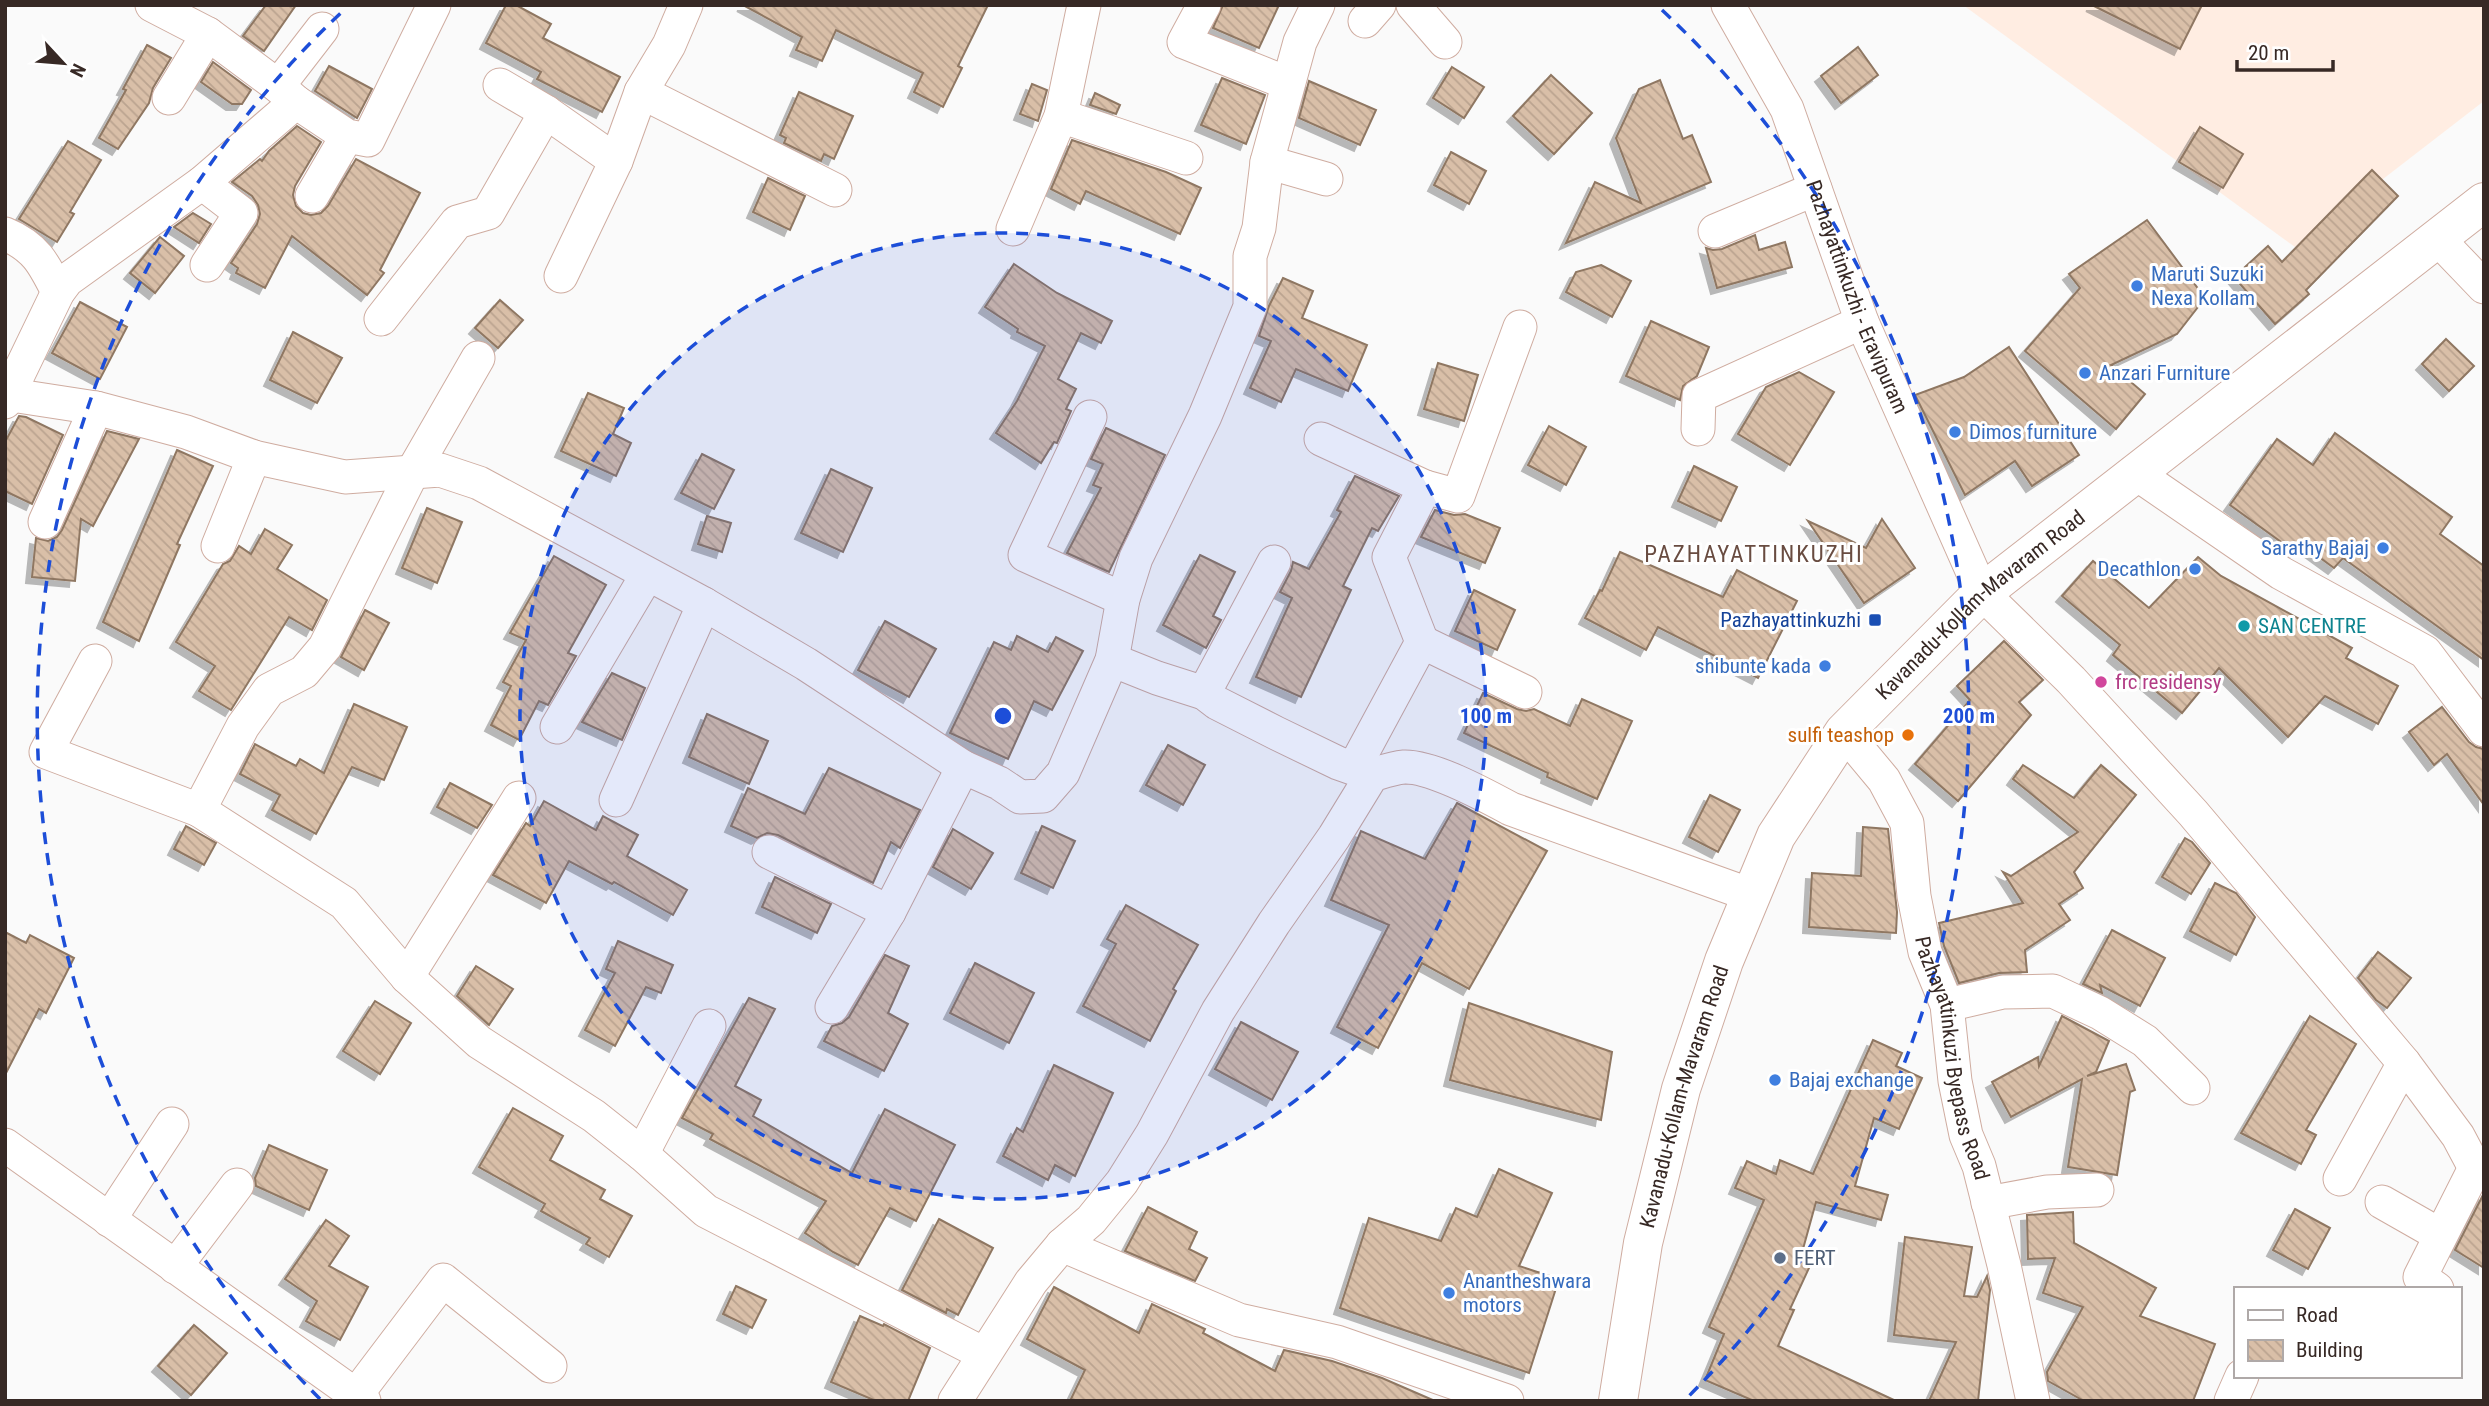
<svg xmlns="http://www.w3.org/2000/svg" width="2489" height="1406" viewBox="0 0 2489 1406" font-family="'Roboto Condensed',sans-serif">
<defs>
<pattern id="building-back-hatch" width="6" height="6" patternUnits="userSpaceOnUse" patternTransform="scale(1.75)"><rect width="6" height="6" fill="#d9bfa8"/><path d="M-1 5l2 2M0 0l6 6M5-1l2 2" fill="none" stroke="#bba490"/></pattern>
<filter id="shadow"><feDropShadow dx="-6" dy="6" stdDeviation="0" flood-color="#0004"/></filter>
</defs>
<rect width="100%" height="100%" fill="#fafafa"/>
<polygon fill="#ffede2" points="1963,5 2484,5 2484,101 2295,247"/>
<g fill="url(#building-back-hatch)" stroke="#8f7762" stroke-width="2" filter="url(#shadow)">
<polygon points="266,5 296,5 264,51 243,36"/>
<polygon points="506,5 516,5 551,24 543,38 620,77 602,112 537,79 541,72 486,43"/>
<polygon points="743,5 988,5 958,66 962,68 943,107 914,92 923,73 836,30 822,61 796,50 802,37"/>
<polygon points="1223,5 1279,5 1259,48 1213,28"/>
<polygon points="2092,5 2202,5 2180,49"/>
<polygon points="147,45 171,58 153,88 149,103 118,149 99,138 126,90 123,89"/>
<polygon points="1858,47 1878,75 1841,103 1821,76"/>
<polygon points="213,62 251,90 242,104 232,104 201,82"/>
<polygon points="329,66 372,89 357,118 315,91"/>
<polygon points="1452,67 1484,87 1464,118 1433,98"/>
<polygon points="1551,75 1592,113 1554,154 1513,116"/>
<polygon points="1222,78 1265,95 1246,144 1201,125"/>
<polygon points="1660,80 1683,139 1692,135 1711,182 1566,243 1595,182 1641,203 1616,138 1639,89"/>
<polygon points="1309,81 1376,110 1360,145 1299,118"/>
<polygon points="1032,84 1047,90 1038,121 1020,114"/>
<polygon points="799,92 853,116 834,159 824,154 821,161 784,143 786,138 780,135"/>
<polygon points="1095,93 1120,105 1116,114 1090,105"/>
<polygon points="297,126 321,142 295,186 293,195 296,206 303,213 311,215 321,213 328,206 356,159 420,193 380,270 384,273 367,295 292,236 265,288 236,273 238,268 231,263 257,224 260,214 258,205 252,196 232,182 260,159 262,161 269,151"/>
<polygon points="2200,127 2243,154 2223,188 2179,162"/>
<polygon points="1072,140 1166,172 1201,188 1180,234 1086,191 1080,204 1051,189"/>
<polygon points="68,141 101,160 70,212 74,214 57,242 19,219"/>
<polygon points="1451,152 1486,171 1469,204 1434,185"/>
<polygon points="2372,170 2398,196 2306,290 2309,294 2275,324 2234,277 2268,246 2282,262"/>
<polygon points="768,178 805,196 790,230 753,212"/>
<polygon points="193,213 211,224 199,243 174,227"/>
<polygon points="2147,220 2205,298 2177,334 2111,365 2145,394 2116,429 2025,351 2080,288 2069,274"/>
<polygon points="1755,235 1759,250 1785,242 1792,267 1717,288 1706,248 1713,250 1722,249"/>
<polygon points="160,237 184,256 155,293 130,273"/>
<polygon points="1014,264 1057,293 1112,321 1101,343 1081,333 1058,379 1076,389 1066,409 1071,411 1057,443 1054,442 1041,463 996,433 1017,401 1045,346 1017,332 1018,329 985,307"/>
<polygon points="1601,265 1631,281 1612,317 1566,292 1576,272"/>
<polygon points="1283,278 1313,291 1302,318 1367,345 1348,391 1296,369 1281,402 1250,388 1271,341 1259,336 1269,306"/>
<polygon points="500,300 523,320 498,348 475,328"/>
<polygon points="80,302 127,327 100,379 52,353"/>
<polygon points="1651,321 1709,347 1697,376 1683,386 1680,400 1626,376"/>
<polygon points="293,332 342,358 317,403 270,380"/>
<polygon points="2446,339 2474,366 2449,391 2422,364"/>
<polygon points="2009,347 2079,455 2032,486 2015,461 1965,495 1915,395 1964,377"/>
<polygon points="1438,363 1478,375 1464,421 1424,409"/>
<polygon points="1799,372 1834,392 1790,465 1738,434 1766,387"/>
<polygon points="588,393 624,408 613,434 631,443 616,476 561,451"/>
<polygon points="19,416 26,417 63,435 32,504 5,491 5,442"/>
<polygon points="1549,426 1586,447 1566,485 1528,465"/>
<polygon points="1106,428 1165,455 1109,572 1067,553 1101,488 1093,485 1103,464 1091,459"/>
<polygon points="107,431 139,439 93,526 81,519 75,581 32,577 36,538 48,541 57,537 62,530"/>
<polygon points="2335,433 2452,517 2440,534 2484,566 2484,660 2343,558 2334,568 2301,544 2295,552 2230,505 2277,439 2313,465"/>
<polygon points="177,450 213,466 177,544 180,545 139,641 103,622"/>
<polygon points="702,454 734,470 714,509 681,493"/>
<polygon points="1694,466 1737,487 1721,521 1678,501"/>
<polygon points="831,469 872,488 843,552 801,533"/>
<polygon points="1355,476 1399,496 1378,531 1372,528 1343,586 1351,590 1301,697 1256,677 1292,598 1280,592 1291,571 1293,562 1309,569 1341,512 1337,510"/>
<polygon points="427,508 462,522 437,583 402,568"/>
<polygon points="1435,510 1454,515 1465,514 1500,528 1485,563 1421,537"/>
<polygon points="707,516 731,523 722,552 698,544"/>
<polygon points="1882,519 1915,568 1864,603 1808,521 1866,548"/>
<polygon points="265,529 292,545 277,569 327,600 312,630 289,617 231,710 199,691 215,666 176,642 223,564 230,561 239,546 251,554"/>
<polygon points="1620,552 1723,597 1737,570 1797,601 1758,678 1658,627 1646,650 1585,618 1600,590 1602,591"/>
<polygon points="1200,555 1235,572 1213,616 1221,620 1206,648 1163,625"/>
<polygon points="554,556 606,585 568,653 576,656 548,705 539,701 519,740 491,725 511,686 503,682 526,640 510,633"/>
<polygon points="2198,557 2221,576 2352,648 2346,658 2398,686 2378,724 2325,696 2288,737 2219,668 2182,713 2113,655 2120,645 2062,596 2093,561 2149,608"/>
<polygon points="1474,590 1515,610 1497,650 1455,631"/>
<polygon points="365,610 389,623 364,670 341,657"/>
<polygon points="885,621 936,649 909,697 858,670"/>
<polygon points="1017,636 1048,652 1056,637 1083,651 1052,710 1034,701 1008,759 950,733 994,642 1011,650"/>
<polygon points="2004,641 2043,680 2019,702 2031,715 1958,801 1915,764 1970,700 1957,686"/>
<polygon points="612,673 645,688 622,740 582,722"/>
<polygon points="1483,693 1517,709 1526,711 1534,709 1570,726 1582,699 1632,721 1597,799 1547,777 1548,773 1464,733"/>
<polygon points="354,704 407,727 384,780 352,767 316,834 272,810 280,795 240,774 255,744 296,766 300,759 324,773"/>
<polygon points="2442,707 2469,742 2476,747 2484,749 2484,805 2447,754 2434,765 2409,732"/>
<polygon points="707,714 768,741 749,784 689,757"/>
<polygon points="1168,745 1205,765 1183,805 1146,785"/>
<polygon points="2023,765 2074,798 2101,765 2136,795 2074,872 2083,888 2059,904 2070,920 2025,950 2027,972 1999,973 1959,983 1944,946 1939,923 2023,903 2003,872 2011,876 2078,832 2013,779"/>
<polygon points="829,768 920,810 900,848 891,842 873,883 778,835 767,833 757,838 731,826 748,788 805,814"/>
<polygon points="450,783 492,805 477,828 437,807"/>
<polygon points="1710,795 1740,810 1718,852 1689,837"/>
<polygon points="544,801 596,830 603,816 638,835 627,856 687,890 673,915 614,882 612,884 569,861 546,903 493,875 526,823 530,826"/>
<polygon points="1457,803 1547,851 1469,989 1422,963 1378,1048 1337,1027 1389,925 1331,900 1361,831 1425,859"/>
<polygon points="186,826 216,843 204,865 174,849"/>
<polygon points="1042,826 1075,841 1053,888 1021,873"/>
<polygon points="1863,827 1888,829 1897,912 1896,933 1809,927 1812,873 1861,876"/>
<polygon points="953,829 993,853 971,889 933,867"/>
<polygon points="2185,838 2192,842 2210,863 2191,894 2162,877"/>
<polygon points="775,877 831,904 817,933 762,907"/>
<polygon points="2215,883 2236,893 2255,917 2236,955 2190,931"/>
<polygon points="1126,905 1198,945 1173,989 1176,991 1150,1041 1083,1006 1116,944 1107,939"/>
<polygon points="2112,930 2165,958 2140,1006 2100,985 2102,993 2083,984"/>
<polygon points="5,932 26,943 30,935 74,958 46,1013 39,1009 5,1075"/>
<polygon points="618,941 673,965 661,993 646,987 615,1046 585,1030 615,973 606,969"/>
<polygon points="2378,952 2411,978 2387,1008 2376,1000 2358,978"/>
<polygon points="885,955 909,966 888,1013 908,1024 884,1071 824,1041 832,1026 842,1023 849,1017"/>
<polygon points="975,963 1034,993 1009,1043 950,1013"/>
<polygon points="476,966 513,989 489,1025 457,996"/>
<polygon points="749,998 775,1009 735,1086 761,1100 753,1116 852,1173 885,1109 955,1145 916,1221 890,1208 858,1265 833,1252 805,1233 826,1201 710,1139 713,1134 682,1118"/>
<polygon points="375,1001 411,1023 380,1074 343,1051"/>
<polygon points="1469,1003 1612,1052 1601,1120 1450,1080"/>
<polygon points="2062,1016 2109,1041 2096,1072 2087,1076 2126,1064 2135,1090 2130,1092 2117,1175 2068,1167 2082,1079 2011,1117 1992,1082 2038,1057 2039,1066"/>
<polygon points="2310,1016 2356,1044 2306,1130 2316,1135 2301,1164 2241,1133"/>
<polygon points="1241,1022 1298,1052 1272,1100 1215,1069"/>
<polygon points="1873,1040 1902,1053 1896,1066 1922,1078 1899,1129 1874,1118 1855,1186 1888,1195 1881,1220 1816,1202 1803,1249 1815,1255 1790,1309 1794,1310 1778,1346 1896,1401 1754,1401 1705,1380 1724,1334 1709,1327 1764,1200 1735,1188 1747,1161 1776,1174 1780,1160 1813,1174"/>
<polygon points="1054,1065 1113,1093 1075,1176 1055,1165 1048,1180 1003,1156 1017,1128 1023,1132"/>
<polygon points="513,1108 563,1136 550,1160 605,1190 600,1199 632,1216 609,1257 586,1244 590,1238 541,1211 545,1204 479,1167"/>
<polygon points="269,1145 327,1170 309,1210 256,1186 255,1178"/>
<polygon points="1499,1169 1552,1193 1519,1266 1559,1279 1529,1373 1340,1308 1369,1218 1441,1241 1456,1208 1477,1217"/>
<polygon points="2484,1193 2484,1268 2455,1250"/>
<polygon points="1148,1207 1197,1232 1189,1249 1207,1258 1195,1281 1125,1251"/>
<polygon points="2295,1209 2330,1228 2308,1269 2273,1250"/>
<polygon points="2073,1212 2074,1243 2156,1288 2140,1316 2215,1344 2193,1401 2084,1401 2048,1381 2047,1372 2083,1307 2043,1293 2055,1258 2028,1259 2027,1215"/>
<polygon points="939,1219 993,1248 958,1315 947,1309 946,1313 902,1290"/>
<polygon points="326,1220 349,1236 329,1266 368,1287 340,1340 306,1321 317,1301 285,1279"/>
<polygon points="1905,1237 1972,1247 1964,1296 1977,1297 1987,1276 1990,1290 1978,1401 1929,1401 1956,1342 1894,1335"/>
<polygon points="736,1286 766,1300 752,1328 723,1314"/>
<polygon points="1054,1287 1139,1333 1152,1304 1205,1329 1203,1333 1275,1371 1284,1350 1332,1361 1382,1378 1435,1401 1070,1401 1085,1370 1027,1339"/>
<polygon points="860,1316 883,1326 884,1324 930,1348 908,1401 876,1401 831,1382"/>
<polygon points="194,1325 227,1353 191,1395 158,1366"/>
</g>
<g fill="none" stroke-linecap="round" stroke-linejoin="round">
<defs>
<g id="minor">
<polyline points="152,5 208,34 278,86"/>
<polyline points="1204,5 1184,42 1287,83"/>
<polyline points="1413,5 1445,42"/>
<path id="s1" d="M1728,5L1787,109L1862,322L1982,593L2071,680L2193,813L2404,1063L2458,1136L2475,1168L2484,1174"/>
<polyline points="1365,21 1379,5"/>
<polyline points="500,85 546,112 616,161"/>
<polyline points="641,92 835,190"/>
<polyline points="169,98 208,34"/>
<polyline points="296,102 347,136 368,140 434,5"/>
<polyline points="1061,116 1186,158"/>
<polyline points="1267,162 1326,179"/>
<polyline points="202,183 241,213 207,265"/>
<polyline points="312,196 347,136"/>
<polyline points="1013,229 1061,116 1084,5"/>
<polyline points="1715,231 1815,189"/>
<path d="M5,234C36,247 44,264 58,292"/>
<polyline points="2437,238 2484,287"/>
<polyline points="561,276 616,161 641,92 669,45 686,5"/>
<polyline points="381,319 457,222 488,213 546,112"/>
<polyline points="478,358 413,471 325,647 304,672 269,690 243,726 199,810 344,903 407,977 479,1042 594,1116 642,1154 706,1211 984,1354"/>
<polyline points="5,394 96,408 186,432 254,457 345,477 440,470 479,483 704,604 806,664 963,767 999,783 1020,797 1043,796 1063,773 1112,660 1123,599 1136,558 1205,416 1250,307 1250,256 1259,228 1267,162 1300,42 1318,5"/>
<polyline points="5,402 58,292 67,280 202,183 296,102 278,86 322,29"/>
<polyline points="1090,417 1025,555 1123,599"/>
<polyline points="1698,429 1699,396 1862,322"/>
<polyline points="1321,439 1425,487 1389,557 1422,642 1354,768"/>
<polyline points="2134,472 2281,573 2425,652 2484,730"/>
<polyline points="1425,487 1458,496 1520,327"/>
<polyline points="45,522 96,408"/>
<polyline points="218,546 254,457"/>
<polyline points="1422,642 1525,692"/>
<polyline points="1112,660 1157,678 1204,693 1217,703 1276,733 1338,763 1372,775"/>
<polyline points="95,661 46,752 199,810"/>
<polyline points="1204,693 1274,562"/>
<polyline points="557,727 647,575"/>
<path id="s2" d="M1844,732L1884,780L1907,823L1914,896L1925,952L1947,1005L1955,1081L1966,1135L1979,1166L2004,1265L2033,1401"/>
<polyline points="616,800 704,604"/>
<polyline points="769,852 889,912"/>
<polyline points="407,977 519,798"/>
<polyline points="1947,1005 2003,992 2053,991 2100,1013 2145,1041 2193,1088"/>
<polyline points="832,1007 889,912 963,767"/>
<polyline points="5,1145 364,1401"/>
<polyline points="642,1154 709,1026"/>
<polyline points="2340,1179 2404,1063"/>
<polyline points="2382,1202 2440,1235"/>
<polyline points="1988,1203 2047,1192 2097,1190"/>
<polyline points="109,1220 172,1124"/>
<polyline points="1062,1245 1239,1320 1337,1342 1507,1401"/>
<polyline points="175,1267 237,1185"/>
<polyline points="2437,1289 2420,1277 2475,1168"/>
<polyline points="356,1395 443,1280 550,1366"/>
<path d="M955,1401L1031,1282L1062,1245L1091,1220L1122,1182L1152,1134L1218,1011L1274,923L1334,837L1372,775C1382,772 1393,768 1404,767C1432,766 1485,795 1511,809L1751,895"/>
<polyline points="2231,1401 2242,1376"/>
</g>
<g id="primary">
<path id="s3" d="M1618,1401L1643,1243L1681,1089L1724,961L1776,836L1844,732L1982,593L2484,202"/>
</g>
</defs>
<use href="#minor" stroke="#cfaca0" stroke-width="35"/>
<use href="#primary" stroke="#cfaca0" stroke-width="40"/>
<use href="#minor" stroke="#fff" stroke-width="33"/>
<use href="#primary" stroke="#fff" stroke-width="38"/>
</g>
<circle cx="1003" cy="716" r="483" fill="#1d4ed8" fill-opacity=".12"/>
<g fill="none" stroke="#1d4ed8" stroke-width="3.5" stroke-dasharray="12 9">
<circle cx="1003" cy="716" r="483"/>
<path d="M320 1399A966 966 0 0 1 344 10M1662 10A966 966 0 0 1 1686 1399"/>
</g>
<g fill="#3f7fe0" stroke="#fff" stroke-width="2.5">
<circle cx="2137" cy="286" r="7"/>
<circle cx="2085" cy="373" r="7"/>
<circle cx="1955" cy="432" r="7"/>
<circle cx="2383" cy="548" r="7"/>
<circle cx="2195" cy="569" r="7"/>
<circle cx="1825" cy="666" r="7"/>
<circle cx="1775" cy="1080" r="7"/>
<circle cx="1449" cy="1293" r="7"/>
</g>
<rect fill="#1a4fb4" stroke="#fff" stroke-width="2.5" x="1868" y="613" width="14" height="14" rx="3.5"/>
<circle fill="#0f9aa8" stroke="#fff" stroke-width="2.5" cx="2244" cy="626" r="7"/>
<circle fill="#d1479c" stroke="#fff" stroke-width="2.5" cx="2101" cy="682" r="7"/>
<circle fill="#e8710a" stroke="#fff" stroke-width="2.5" cx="1908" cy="735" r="7"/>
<circle fill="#5c6f8a" stroke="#fff" stroke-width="2.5" cx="1780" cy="1258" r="7"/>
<g text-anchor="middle" stroke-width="6" stroke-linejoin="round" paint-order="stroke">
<g font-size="21" fill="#366cbe" stroke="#fff" text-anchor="start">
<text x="2151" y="281">Maruti Suzuki<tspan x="2151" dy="24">Nexa Kollam</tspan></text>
<text x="2099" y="380">Anzari Furniture</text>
<text x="1969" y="439">Dimos furniture</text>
<text x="2369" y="555" text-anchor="end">Sarathy Bajaj</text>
<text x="2181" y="576" text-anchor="end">Decathlon</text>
<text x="1811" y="673" text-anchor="end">shibunte kada</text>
<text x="1789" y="1087">Bajaj exchange</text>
<text x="1463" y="1288">Anantheshwara<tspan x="1463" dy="24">motors</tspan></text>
</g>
<g font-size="21" fill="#372925" stroke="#fff">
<text dy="7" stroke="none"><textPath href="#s1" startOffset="320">Pazhayattinkuzhi - Eravipuram</textPath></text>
<text dy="7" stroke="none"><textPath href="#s3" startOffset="900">Kavanadu-Kollam-Mavaram Road</textPath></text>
<text dy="7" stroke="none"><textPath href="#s2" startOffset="352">Pazhayattinkuzi Byepass Road</textPath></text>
<text dy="7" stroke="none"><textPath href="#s3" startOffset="312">Kavanadu-Kollam-Mavaram Road</textPath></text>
</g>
<g font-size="21" fill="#164399" stroke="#fff" text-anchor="end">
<text x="1861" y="627">Pazhayattinkuzhi</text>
</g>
<g font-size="21" fill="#0d838f" stroke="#fff" text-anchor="start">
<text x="2258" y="633">SAN CENTRE</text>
</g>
<g font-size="21" fill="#b23c85" stroke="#fff" text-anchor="start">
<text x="2115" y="689">frc residensy</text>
</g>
<g font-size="21" fill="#c56008" stroke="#fff" text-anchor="end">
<text x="1894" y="742">sulfi teashop</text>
</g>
<g font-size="21" fill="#4e5e75" stroke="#fff" text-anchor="start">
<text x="1794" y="1265">FERT</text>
</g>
<g font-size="23" letter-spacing="2" fill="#694c41" stroke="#fff">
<text x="1754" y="562">PAZHAYATTINKUZHI</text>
</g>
</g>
<circle cx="1003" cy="716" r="10" fill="#1d4ed8" stroke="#fff" stroke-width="3.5"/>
<g font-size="21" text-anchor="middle" font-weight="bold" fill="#1d4ed8" stroke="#fff" stroke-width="6" stroke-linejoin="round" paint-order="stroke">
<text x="1486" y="723">100 m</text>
<text x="1969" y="723">200 m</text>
</g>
<rect width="2489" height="1406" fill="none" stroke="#372925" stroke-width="14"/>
<rect x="2234" y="1287" width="228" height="91" fill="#ffffff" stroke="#afa9a8" stroke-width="2"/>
<rect x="2248" y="1310" width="35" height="10" fill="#ffffff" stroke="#afa9a8" stroke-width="2"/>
<text x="2296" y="1322" font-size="21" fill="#372925">Road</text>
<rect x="2248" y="1340" width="35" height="21" fill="url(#building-back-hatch)" stroke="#afa9a8" stroke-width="2"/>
<text x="2296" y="1357" font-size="21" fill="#372925">Building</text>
<g transform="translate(63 63) rotate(116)" stroke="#ffffff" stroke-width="5" paint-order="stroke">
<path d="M0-5L12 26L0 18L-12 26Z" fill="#372925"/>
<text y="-10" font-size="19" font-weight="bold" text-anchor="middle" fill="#372925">N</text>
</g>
<path d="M2237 60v10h96v-10" fill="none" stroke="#372925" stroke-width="3.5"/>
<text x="2248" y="60" font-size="21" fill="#372925" stroke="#ffffff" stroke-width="5" paint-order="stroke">20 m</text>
</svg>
